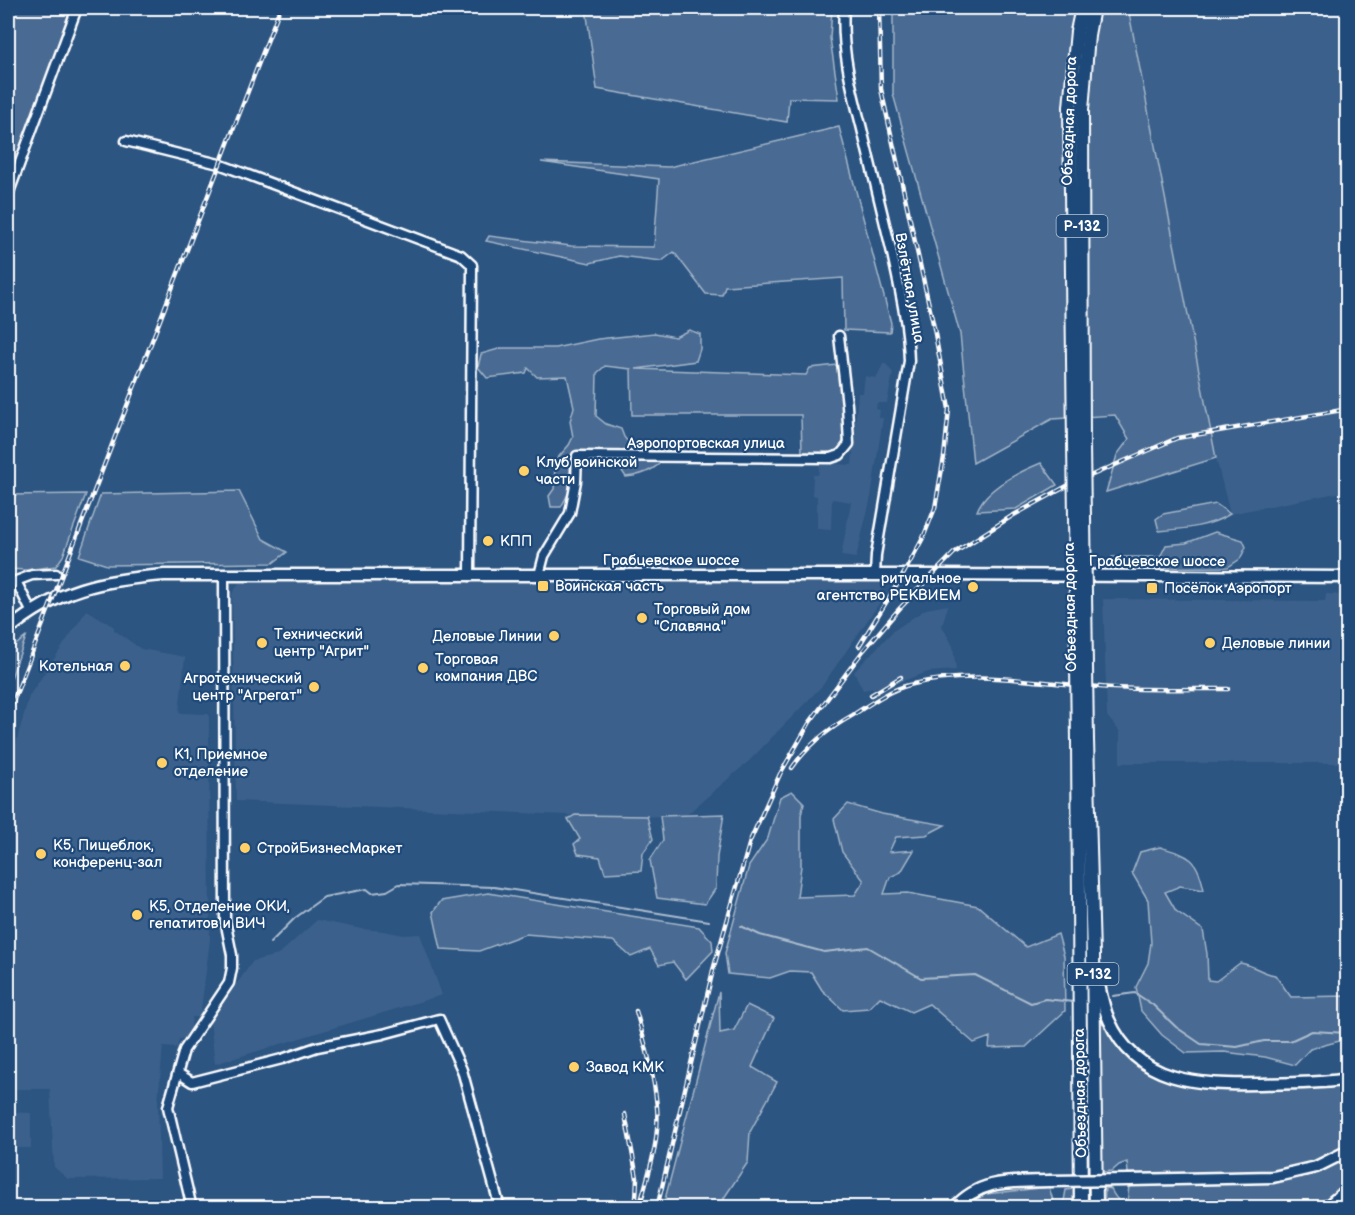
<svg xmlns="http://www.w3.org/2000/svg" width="1355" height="1215" viewBox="0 0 1355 1215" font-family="'Balsamiq Sans',sans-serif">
<rect width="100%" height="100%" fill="#2c5582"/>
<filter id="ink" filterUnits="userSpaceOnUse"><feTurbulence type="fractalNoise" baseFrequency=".0167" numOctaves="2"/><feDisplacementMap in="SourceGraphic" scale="12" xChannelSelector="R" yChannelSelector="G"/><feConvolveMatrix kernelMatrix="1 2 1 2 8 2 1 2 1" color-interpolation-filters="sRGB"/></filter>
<g filter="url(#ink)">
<g fill="#3b618b">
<polygon points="1128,8 1347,8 1347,491 1230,514 1216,458"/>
<polygon points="883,364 886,364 893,373 887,403 877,403 876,409 880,410 879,418 883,418 871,497 856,558 841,556 851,502 832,499 831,530 817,529 817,496 812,495 813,475 818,475 820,463 852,465 858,393 863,393 865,376 876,378"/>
<polygon points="881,582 881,601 822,686 749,761 685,816 615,817 236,801 232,594 239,583"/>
<polygon points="1326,594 1347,595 1347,763 1120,763 1120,732 1107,716 1103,599 1325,601"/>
<polygon points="948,605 942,626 953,646 956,670 928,672 894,684 863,690 854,672 893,631 926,609"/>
<polygon points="87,610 114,627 114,630 141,649 185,657 179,713 209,714 210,940 200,1017 192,1017 190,1037 179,1039 177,1048 163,1047 158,1101 160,1178 68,1179 54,1167 50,1089 8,1089 8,772 29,696"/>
<polygon points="317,920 362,929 383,931 404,935 420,934 442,995 215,1064 210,1021 253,961 278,955"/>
<polygon points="8,1112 31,1113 31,1148 8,1148"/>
</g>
<g fill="#486b92" stroke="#a4b5c8" stroke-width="1.5">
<polygon points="8,8 82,8 8,207"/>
<polygon points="586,8 832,8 830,38 839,99 789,98 787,122 597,89"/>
<polygon points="893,8 1128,8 1216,458 1106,492 1117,455 1129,439 1115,415 1052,419 973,463 960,334 893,94"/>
<polygon points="839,127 891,323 890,332 844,330 843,278 725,286 722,295 706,294 674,252 662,261 619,256 590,263 486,241 489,236 571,246 654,247 659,179 541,162 669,167"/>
<path d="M689,330L700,334V349L696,361L636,369L806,375L810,368L837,365L840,369C842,384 850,439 839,448C831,456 813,452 802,452L801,415H632L631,369L605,366L597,373L596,416L606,424L621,429L624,437L631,446L673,444L677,448C660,464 650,475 626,477L620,468L570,465L569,492L561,507H551L549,496L554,489L555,461L569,445L573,437L570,421L574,407L567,376L537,377L528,368L526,373L487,378L478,367L481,354L502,348H555L598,339L655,333L675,337Z"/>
<path d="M1041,463L1057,485L1016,509L977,511C985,488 1019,472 1041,463Z"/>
<polygon points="239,491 263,539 287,552 273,563 107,565 79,556 101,494"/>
<polygon points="86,494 63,556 56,566 26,570 8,569 8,495"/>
<path d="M1216,504L1230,514C1209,527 1184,529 1159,531L1156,519L1163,514Z"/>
<polygon points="1215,532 1243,540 1246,547 1240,559 1228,567 1119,568 1109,562 1112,557 1160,557 1166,545 1186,543"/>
<polygon points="26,637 8,686 8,651"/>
<polygon points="792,791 804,803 801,815 801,866 797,897 855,895 864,881 842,852 834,819 848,804 882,814 945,825 926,835 896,837 889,852 914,850 901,872 890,877 884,894 908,893 978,906 1026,947 1058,934 1064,956 1065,1011 1026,1047 989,1048 990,1037 974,1043 929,1004 911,1012 880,997 869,1008 843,1010 822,990 811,972 790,971 770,978 728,974 725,953 749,866 768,838 780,797"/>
<polygon points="724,814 717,857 716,888 705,904 657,898 650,860 663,840 660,816"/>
<polygon points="575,815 647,816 653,839 643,853 641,871 605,873 600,857 578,854 574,844 580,839 568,819"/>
<path d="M1160,847C1190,856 1197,857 1204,890L1180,886L1165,892L1176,911L1203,930L1207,954L1208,980L1216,981L1240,963C1254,965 1261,973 1275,975L1291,997L1347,996V1039L1310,1049L1295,1065L1265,1057L1224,1052L1186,1053L1162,1035L1141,1011L1136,987L1148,963L1151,943L1148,900L1132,873L1140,852Z"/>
<polygon points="488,893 699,927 712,941 713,951 686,979 673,962 659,965 650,949 631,957 613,941 525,934 479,951 441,949 433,912 441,901"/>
<polygon points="719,992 720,1033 734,1030 747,1005 774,1018 752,1067 777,1082 750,1132 748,1162 724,1198 726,1207 663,1207"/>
<path d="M1098,1017L1112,1034L1167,1080L1189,1086L1211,1088L1347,1083V1145C1284,1186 1201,1174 1128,1173L1127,1162L1119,1165L1112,1171L1102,1172Z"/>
<path d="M1347,1158V1184L1317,1207L1104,1208L1105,1188L1111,1189C1115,1198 1118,1201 1127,1204L1129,1186L1269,1183L1307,1175Z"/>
<polygon points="1049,1187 1054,1204 1064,1201 1066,1190 1073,1189 1073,1207 963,1207 986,1194"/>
</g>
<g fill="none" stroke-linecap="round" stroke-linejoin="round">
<g stroke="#acbcce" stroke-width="2">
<polyline points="741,926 760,935 824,952 868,947 921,978 975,975 1031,1003 1045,999 1074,1002"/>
<polyline points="270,943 295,918 324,897 367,889 372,893 387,891 399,884 494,887 709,921"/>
<polyline points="1113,996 1135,993 1153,1005 1176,1027 1201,1044 1237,1047 1264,1041 1290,1041 1312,1031 1348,1033"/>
</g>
<defs>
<g id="minor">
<path d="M844,8C841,47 851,87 861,125C871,166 881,207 891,249C899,286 908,323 909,361L876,555L875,575"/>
<polyline points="126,141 219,164 461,255 472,265 470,576"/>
<polyline points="8,195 77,8"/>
<polyline points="539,575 544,556 570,513 576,481 577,456 831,458 840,455 849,444 847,405 839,336"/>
<polyline points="31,611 16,581 32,575 56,574"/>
<polyline points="178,1073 192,1082 282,1059 317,1047 383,1034 439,1019 462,1070 500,1208"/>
<polyline points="192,1208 168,1107 184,1050 229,983 232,968 232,955 225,920 224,575"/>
</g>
<g id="major">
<path d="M8,630C57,589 102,580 164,575H932L1348,577"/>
<path d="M1096,971C1100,987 1102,1005 1109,1020C1137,1084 1200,1085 1260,1084C1289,1083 1319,1084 1348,1079"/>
<polyline points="1129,1180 1273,1177 1316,1167 1348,1151"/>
<path d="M954,1208C981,1178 1012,1182 1049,1181"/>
<polyline points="1325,1208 1348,1189"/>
</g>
<g id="highway">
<polyline points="1074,443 1070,107 1077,31 1082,8"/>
<polyline points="1083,444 1082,110 1088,35 1093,8"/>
<polyline points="1087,740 1093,955 1096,1208"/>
<polyline points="1078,741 1081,1208"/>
</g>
</defs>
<use href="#minor" stroke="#fff" stroke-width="13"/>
<use href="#major" stroke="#fff" stroke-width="15"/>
<use href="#highway" stroke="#fff" stroke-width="16"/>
<use href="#minor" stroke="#1f4a7a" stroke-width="8"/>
<use href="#major" stroke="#1f4a7a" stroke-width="10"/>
<use href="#highway" stroke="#1f4a7a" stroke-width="12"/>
<defs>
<g id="rail">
<polyline points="859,646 903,575 923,538 935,508 944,457 949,409 933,323 881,89 879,8"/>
<polyline points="871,695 901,677"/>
<polyline points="8,715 280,8"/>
<path d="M792,768C808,745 828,729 853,715C870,704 889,690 909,685C975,668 1047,685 1114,688C1151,690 1190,689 1228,689"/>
<path d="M636,1011C645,1043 654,1074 657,1107C660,1141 648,1176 639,1208"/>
<polyline points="625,1114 637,1178 636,1199"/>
<polyline points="657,1208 713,970 750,841 780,774 810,722 863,651 900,608 954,553 1012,516 1067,486 1177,438 1348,409"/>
</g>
</defs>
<use href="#rail" stroke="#fff" stroke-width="4.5"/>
<use href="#rail" stroke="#1f4a7a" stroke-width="2" stroke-dasharray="7" stroke-linecap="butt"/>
<defs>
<polyline id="major-bridge" points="1049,1181 1129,1180"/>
<g id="highway-bridge">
<polyline points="1074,443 1078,741"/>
<polyline points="1083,444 1087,740"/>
</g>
</defs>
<use href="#major-bridge" stroke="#fff" stroke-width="15" stroke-linecap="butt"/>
<use href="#highway-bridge" stroke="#fff" stroke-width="16" stroke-linecap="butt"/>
<use href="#major-bridge" stroke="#1f4a7a" stroke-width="10"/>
<use href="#highway-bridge" stroke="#1f4a7a" stroke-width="12"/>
</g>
</g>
<g fill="#ffd166" stroke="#1f4a7a" stroke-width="2">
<circle cx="524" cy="471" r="6"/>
<circle cx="488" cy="541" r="6"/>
<rect x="537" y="580" width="12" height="12" rx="3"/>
<circle cx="973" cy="587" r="6"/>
<rect x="1146" y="582" width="12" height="12" rx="3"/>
<circle cx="642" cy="618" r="6"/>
<circle cx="554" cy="636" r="6"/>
<circle cx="262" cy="643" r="6"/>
<circle cx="1210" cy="643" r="6"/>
<circle cx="125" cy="666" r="6"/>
<circle cx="423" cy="668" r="6"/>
<circle cx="314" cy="687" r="6"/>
<circle cx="162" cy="763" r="6"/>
<circle cx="245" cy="848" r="6"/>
<circle cx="41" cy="854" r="6"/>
<circle cx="137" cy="915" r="6"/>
<circle cx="574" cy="1067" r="6"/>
</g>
<g text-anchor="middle" stroke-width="4.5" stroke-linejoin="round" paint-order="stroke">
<g fill="#1f4a7a" stroke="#bcc9d7" stroke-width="1.5">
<rect x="1056.5" y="215" width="51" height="22" rx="4.5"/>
<rect x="1067.5" y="963" width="51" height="22" rx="4.5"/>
</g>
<g font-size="14" font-weight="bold" fill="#fff">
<text x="1082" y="231">Р-132</text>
<text x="1093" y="979">Р-132</text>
</g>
<g font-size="15" fill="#fff" stroke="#1f4a7a">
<text transform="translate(1069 121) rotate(-88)" y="5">Объездная дорога</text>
<text transform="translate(910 288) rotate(80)" y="5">Взлётная улица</text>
<text x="706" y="448">Аэропортовская улица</text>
<text x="671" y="565">Грабцевское шоссе</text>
<text x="1157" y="566">Грабцевское шоссе</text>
<text transform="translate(1070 607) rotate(-91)" y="5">Объездная дорога</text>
<text transform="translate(1080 1093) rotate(-91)" y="5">Объездная дорога</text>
</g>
<g font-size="15" fill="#fff" stroke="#1f4a7a" text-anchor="start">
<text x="536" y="467">Клуб воинской<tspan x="536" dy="17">части</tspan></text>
<text x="500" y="546">КПП</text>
<text x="961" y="583" text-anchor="end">ритуальное<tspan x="961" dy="17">агентство РЕКВИЕМ</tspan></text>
<text x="555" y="591">Воинская часть</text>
<text x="1164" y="593">Посёлок Аэропорт</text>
<text x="654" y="614">Торговый дом<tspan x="654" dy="17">"Славяна"</tspan></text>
<text x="274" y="639">Технический<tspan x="274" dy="17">центр "Агрит"</tspan></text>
<text x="542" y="641" text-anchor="end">Деловые Линии</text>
<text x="1222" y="648">Деловые линии</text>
<text x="435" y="664">Торговая<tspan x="435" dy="17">компания ДВС</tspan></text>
<text x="113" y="671" text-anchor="end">Котельная</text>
<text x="302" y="683" text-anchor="end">Агротехнический<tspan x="302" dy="17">центр "Агрегат"</tspan></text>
<text x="174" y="759">К1, Приемное<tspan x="174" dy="17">отделение</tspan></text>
<text x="53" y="850">К5, Пищеблок,<tspan x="53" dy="17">конференц-зал</tspan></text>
<text x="257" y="853">СтройБизнесМаркет</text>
<text x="149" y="911">К5, Отделение ОКИ,<tspan x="149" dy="17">гепатитов и ВИЧ</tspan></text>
<text x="586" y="1072">Завод КМК</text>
</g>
</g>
<rect width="1355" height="1215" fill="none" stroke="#1f4a7a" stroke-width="30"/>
<rect x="15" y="15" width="1325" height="1185" fill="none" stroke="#fff" stroke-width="2" filter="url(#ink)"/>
</svg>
